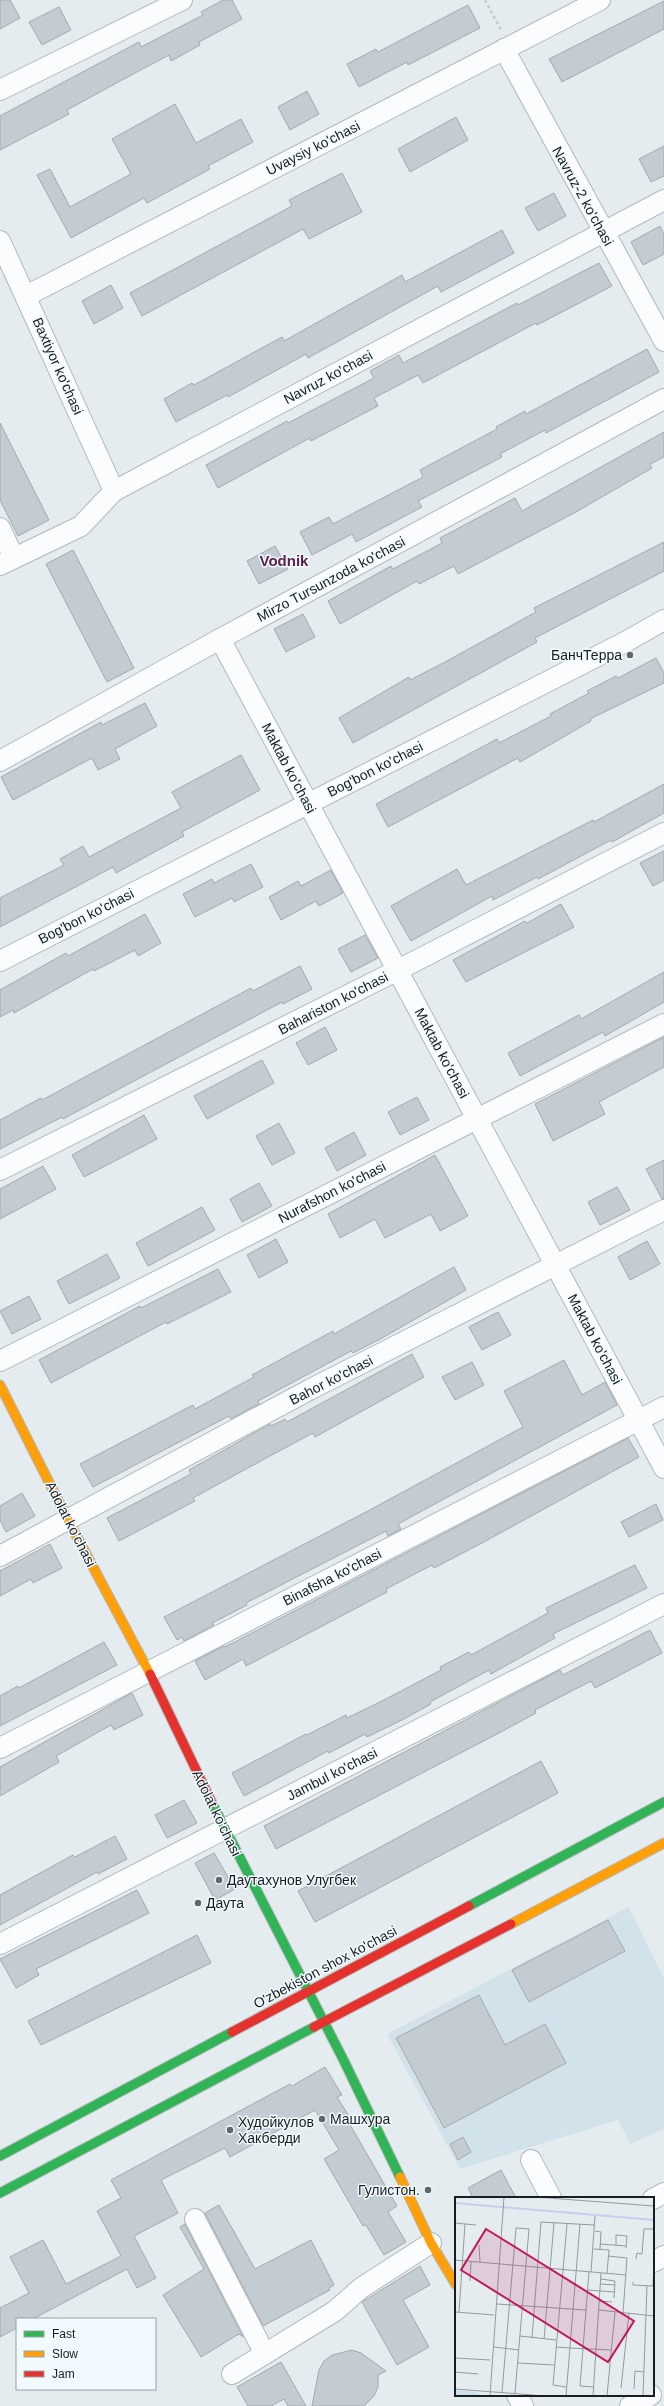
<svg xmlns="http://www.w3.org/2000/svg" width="664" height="2406" viewBox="0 0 664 2406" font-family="Arial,sans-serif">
<rect width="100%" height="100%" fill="#e4ecf0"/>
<polygon fill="#d2e2ea" points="629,1907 664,1979 664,2129 630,2144 618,2120 460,2169 387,2034"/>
<g fill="#c3ccd3" stroke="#a4a9ac">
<polygon points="0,0 10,0 20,18 0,29"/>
<polygon points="223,0 232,0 242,19 199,42 200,45 171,61 169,55 122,80 67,110 69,114 0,150 0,116 139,42 141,47 203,15 201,12"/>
<polygon points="664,1 664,29 562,82 549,59"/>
<polygon points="468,5 480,28 408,65 407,62 359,87 347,64 376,49 378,52"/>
<polygon points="59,7 71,30 42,45 29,22"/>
<polygon points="307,91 319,114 290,130 278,107"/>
<polygon points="175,104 196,143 241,119 253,142 208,166 210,169 147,203 144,198 71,238 37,175 50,169 70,207 131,174 112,139"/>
<polygon points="456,117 468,140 410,172 398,149"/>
<polygon points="664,146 664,176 651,182 639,159"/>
<polygon points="342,173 362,212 309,239 303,229 142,316 130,293 292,206 289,200"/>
<polygon points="554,193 566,216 538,231 525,208"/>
<polygon points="660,226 664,234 664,254 643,265 631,242"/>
<polygon points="502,230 514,253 441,292 438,286 308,358 306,354 228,397 227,395 176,422 164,399 192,383 194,385 282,337 284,341 402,275 405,282"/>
<polygon points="599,263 612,286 537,325 536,323 423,383 418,375 374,398 378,406 311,441 310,438 218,488 206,465 287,421 288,423 374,378 370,371 399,355 403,363 517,303 518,305"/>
<polygon points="111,285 123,308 94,324 82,301"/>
<polygon points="647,349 659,372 546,433 545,430 500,454 502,457 418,501 422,507 392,523 356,542 352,534 312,555 300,532 329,517 333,524 373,503 423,477 420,470 497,429 496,427 525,411 526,414"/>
<polygon points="0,423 49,520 18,536 0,500"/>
<polygon points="664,432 664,457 650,464 652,468 576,512 458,574 454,566 419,584 417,581 340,624 328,601 391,566 393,569 442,543 440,538 515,498 522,511"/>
<polygon points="664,542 664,571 535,638 537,642 353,743 339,718 409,677 410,680 445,662 536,612 534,608"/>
<polygon points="275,546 288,569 259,584 247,561"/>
<polygon points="73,550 134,668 107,682 46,564"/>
<polygon points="303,614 315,637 286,652 274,629"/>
<polygon points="656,658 664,673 664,683 590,719 591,721 520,762 518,758 388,827 376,804 497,739 499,743 551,716 550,714 589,693 587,691 616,676 618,678"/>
<polygon points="145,703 157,726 115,749 120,759 98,770 92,758 13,800 1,777 101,722 102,725"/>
<polygon points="241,755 260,790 182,832 184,836 116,873 113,867 0,927 0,898 64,865 60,859 83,846 89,857 181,808 172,792"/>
<polygon points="664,784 664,813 612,842 611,840 538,879 537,877 493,900 492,896 411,941 391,906 457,869 466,885 593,820 594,822"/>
<polygon points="664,851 664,880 653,886 640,863"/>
<polygon points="251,864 263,887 234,902 232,898 195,917 183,894 212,879 214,883"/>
<polygon points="331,870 343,893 319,906 316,901 281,920 269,897 298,881 301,886"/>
<polygon points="561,904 574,927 466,982 453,960 525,921 527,923"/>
<polygon points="145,914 161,943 138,956 135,950 94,971 93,969 14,1013 13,1010 0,1017 0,990 66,953 68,956"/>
<polygon points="365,935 378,958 351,972 338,949"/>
<polygon points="300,966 312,989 283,1004 282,1002 63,1119 62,1117 0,1149 0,1120 41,1098 42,1100 251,988 253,991"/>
<polygon points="664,972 664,1002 605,1036 603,1032 520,1076 508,1053 579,1015 581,1019"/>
<polygon points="325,1027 337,1050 308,1065 296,1043"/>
<polygon points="664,1037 664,1067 599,1102 605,1114 553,1141 535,1104"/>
<polygon points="262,1060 274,1083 207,1119 194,1096"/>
<polygon points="417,1097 429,1120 400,1135 388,1112"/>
<polygon points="144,1115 157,1139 84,1177 72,1155"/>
<polygon points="279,1123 295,1153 272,1165 256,1136"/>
<polygon points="354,1132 366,1155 337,1171 325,1148"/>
<polygon points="435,1155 468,1216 440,1231 431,1214 385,1238 375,1219 340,1238 328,1214"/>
<polygon points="664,1160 664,1199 662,1199 646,1169"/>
<polygon points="43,1166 56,1189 0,1219 0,1189"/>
<polygon points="259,1183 272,1206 242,1222 230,1199"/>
<polygon points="617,1187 630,1210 600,1225 588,1202"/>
<polygon points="202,1207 215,1230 148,1266 136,1243"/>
<polygon points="276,1239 288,1262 259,1278 247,1255"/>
<polygon points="647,1241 660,1264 630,1280 618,1257"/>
<polygon points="107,1254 120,1278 69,1304 57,1281"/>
<polygon points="454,1267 466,1290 382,1338 353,1353 351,1351 258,1401 259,1404 231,1419 229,1416 93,1487 80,1464 193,1405 195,1409 254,1377 252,1375 333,1331 334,1334"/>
<polygon points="218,1269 231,1292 167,1324 166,1322 51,1383 39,1360 140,1306 141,1308"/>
<polygon points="29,1296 41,1319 12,1334 0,1311"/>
<polygon points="498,1312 511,1335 482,1350 469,1327"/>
<polygon points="412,1354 424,1377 315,1437 313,1433 268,1457 193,1498 195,1501 119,1541 107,1518 191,1474 189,1470 270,1424 271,1426 285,1419 287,1422"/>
<polygon points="564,1360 582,1395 605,1382 617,1405 398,1524 401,1529 388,1536 386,1531 246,1603 247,1605 212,1623 214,1625 184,1641 182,1637 177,1640 164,1617 366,1512 523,1427 504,1391"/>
<polygon points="472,1362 484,1385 455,1400 442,1377"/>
<polygon points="628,1438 639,1457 482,1543 434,1568 432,1565 386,1589 387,1592 246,1666 243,1659 205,1680 195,1661 224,1646 225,1647"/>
<polygon points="22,1493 35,1516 6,1532 0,1520 0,1506"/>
<polygon points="656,1504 663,1520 629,1537 621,1522"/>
<polygon points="50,1544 62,1568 33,1583 31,1579 0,1596 0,1571"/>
<polygon points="635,1565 647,1588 553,1634 555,1638 491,1674 489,1670 430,1702 431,1704 402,1720 367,1737 365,1734 329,1753 328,1751 244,1796 232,1773 306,1734 307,1735 346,1715 347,1718 384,1700 441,1670 440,1667 469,1652 471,1655 548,1613 546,1608"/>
<polygon points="650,1630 662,1653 595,1688 591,1681 535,1710 536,1713 499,1733 276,1849 264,1826 560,1670 563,1675"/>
<polygon points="104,1642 117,1665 0,1726 0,1696 18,1686 19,1688"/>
<polygon points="132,1693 143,1715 114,1730 111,1725 56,1756 59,1762 0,1796 0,1767"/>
<polygon points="541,1761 558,1793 315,1922 298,1891"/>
<polygon points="184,1800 197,1823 167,1838 155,1815"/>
<polygon points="115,1836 127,1859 98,1874 97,1872 0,1925 0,1895 73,1855 75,1857"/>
<polygon points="214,1853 235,1889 215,1900 195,1863"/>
<polygon points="137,1890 149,1913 36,1969 39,1975 16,1988 0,1959"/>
<polygon points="608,1920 625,1951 529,2002 512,1970"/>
<polygon points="197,1935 211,1963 41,2045 28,2021"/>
<polygon points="479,1995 505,2045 545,2024 566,2063 444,2128 396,2038"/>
<polygon points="325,2067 342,2095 337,2097 352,2121 349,2123 397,2206 388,2212 406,2242 384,2255 366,2225 363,2226 324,2159 339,2150 315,2110 230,2157 225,2148 161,2180 178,2213 134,2236 156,2278 137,2288 127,2269 33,2319 17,2319 17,2328 0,2337 0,2308 29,2293 10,2257 43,2240 66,2284 121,2256 97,2211 121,2198 111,2180 290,2084 292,2086"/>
<polygon points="463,2137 471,2152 458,2160 450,2144"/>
<polygon points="501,2170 516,2198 473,2198 468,2188"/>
<polygon points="219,2205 255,2269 311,2240 334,2285 329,2288 330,2290 263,2326 205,2213"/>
<polygon points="185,2224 243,2337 239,2334 201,2357 163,2295 204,2269 180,2227"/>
<polygon points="420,2266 430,2285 403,2300 429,2347 397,2365 362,2302"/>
<polygon points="352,2350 361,2353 386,2371 378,2375 378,2387 374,2396 364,2406 312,2406 319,2370 324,2361 332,2355"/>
<polygon points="281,2362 306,2406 288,2406 284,2399 271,2406 248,2406 237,2387"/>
</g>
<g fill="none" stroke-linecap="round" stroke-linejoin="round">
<defs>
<g id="street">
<polyline points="504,49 664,341"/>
<polyline points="0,90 182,0"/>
<polyline points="0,241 114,491"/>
<polyline points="26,296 600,0"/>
<polyline points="0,528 14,558"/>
<polyline points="0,565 81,526 114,491 664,200"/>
<polyline points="220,639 664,1468"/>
<polyline points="0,761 220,639 664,399"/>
<polyline points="0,961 627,641 664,620"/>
<polyline points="0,1170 398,970 664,833"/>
<polyline points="0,1361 664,1024"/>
<polyline points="0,1556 309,1390 664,1210"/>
<polyline points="0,1748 664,1407"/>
<polyline points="0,1944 664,1604"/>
<polyline points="531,2160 551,2198"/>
<polyline points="653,2199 664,2193"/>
<polyline points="195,2219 265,2354"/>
<polyline points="653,2262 664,2256"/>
<polyline points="232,2374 335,2311 361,2288 431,2243"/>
<polyline points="517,2395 523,2406"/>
<polyline points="630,2406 651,2395"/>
</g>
<g id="fast">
<polyline points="212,1803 344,2061 400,2177"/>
<polyline points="469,1906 664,1802"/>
<polyline points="0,2156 232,2032"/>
<polyline points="0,2193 314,2027"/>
</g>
<g id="slow">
<polyline points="0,1385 68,1520 150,1674"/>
<polyline points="511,1924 664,1843"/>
<polyline points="400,2177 431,2243 456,2285"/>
</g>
<g id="jam">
<polyline points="150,1674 212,1803"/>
<polyline points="314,2027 511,1924"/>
<polyline points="232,2032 469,1906"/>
</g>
</defs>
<use href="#street" stroke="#b2b8bb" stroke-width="22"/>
<use href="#fast" stroke="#b2b8bb" stroke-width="11"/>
<use href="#slow" stroke="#b2b8bb" stroke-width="11"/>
<use href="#jam" stroke="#b2b8bb" stroke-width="11"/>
<polyline stroke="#c8cbcd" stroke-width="2.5" stroke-dasharray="3 3" stroke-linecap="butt" points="485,0 501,30"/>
<use href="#street" stroke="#fbfcfd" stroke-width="20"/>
<use href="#fast" stroke="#30b455" stroke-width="9"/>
<use href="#slow" stroke="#ff9f0a" stroke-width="9"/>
<use href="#jam" stroke="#e5322d" stroke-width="9"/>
</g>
<g fill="#606669" stroke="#f1fafe" stroke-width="1.5">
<circle cx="630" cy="655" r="4"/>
<circle cx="219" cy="1880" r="4"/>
<circle cx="198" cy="1903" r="4"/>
<circle cx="322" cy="2119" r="4"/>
<circle cx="230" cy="2130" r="4"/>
<circle cx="428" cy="2190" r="4"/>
</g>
<g text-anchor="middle" stroke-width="3" stroke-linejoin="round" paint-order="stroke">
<g font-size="14" fill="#191e20" stroke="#f1fafe">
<text transform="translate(313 148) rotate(-27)" y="5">Uvaysiy ko'chasi</text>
<text transform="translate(583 196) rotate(61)" y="5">Navruz-2 ko'chasi</text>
<text transform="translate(58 366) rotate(66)" y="5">Baxtiyor ko'chasi</text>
<text transform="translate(328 377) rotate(-28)" y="5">Navruz ko'chasi</text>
<text transform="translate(331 579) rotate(-28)" y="5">Mirzo Tursunzoda ko'chasi</text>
<text transform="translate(289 768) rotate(62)" y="5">Maktab ko'chasi</text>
<text transform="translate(375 769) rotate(-27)" y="5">Bog'bon ko'chasi</text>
<text transform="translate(86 916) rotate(-27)" y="5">Bog'bon ko'chasi</text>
<text transform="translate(333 1003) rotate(-27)" y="5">Bahariston ko'chasi</text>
<text transform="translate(442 1053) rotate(62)" y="5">Maktab ko'chasi</text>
<text transform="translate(332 1192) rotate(-27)" y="5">Nurafshon ko'chasi</text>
<text transform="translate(595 1339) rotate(62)" y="5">Maktab ko'chasi</text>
<text transform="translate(331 1380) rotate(-27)" y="5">Bahor ko'chasi</text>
<text transform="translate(71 1524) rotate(63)" y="5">Adolat ko'chasi</text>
<text transform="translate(332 1577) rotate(-27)" y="5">Binafsha ko'chasi</text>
<text transform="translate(332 1774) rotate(-27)" y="5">Jambul ko'chasi</text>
<text transform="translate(217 1813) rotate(64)" y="5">Adolat ko'chasi</text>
<text transform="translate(325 1967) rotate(-28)" y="5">O'zbekiston shox ko'chasi</text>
</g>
<g font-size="14" fill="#191e20" stroke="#f1fafe" text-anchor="start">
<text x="622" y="660" text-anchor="end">БанчТерра</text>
<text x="227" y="1885">Даутахунов Улугбек</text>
<text x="206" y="1908">Даута</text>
<text x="330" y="2124">Машхура</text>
<text x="238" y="2127">Худойкулов<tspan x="238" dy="16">Хакберди</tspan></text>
<text x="420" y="2195" text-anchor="end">Гулистон.</text>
</g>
<g font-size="15" font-weight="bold" fill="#5a214c" stroke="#f1fafe">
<text x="284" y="566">Vodnik</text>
</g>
</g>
<g transform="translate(455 2197)">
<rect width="199" height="199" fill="#e4ecf0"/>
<path d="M0,193L21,195L28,199H0Z" fill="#c7e1ee"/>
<path fill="none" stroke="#c5cfea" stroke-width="2" d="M0,6L199,23"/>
<path fill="none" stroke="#939a9d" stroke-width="1" d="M80,0L199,9M0,26L21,28M140,34L146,35L145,52M145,47L171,49M24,48L25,65M161,48V38L172,39L171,51M139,52L154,53M153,59L172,61L168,116M181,62L182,56L187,57L189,32H199M0,63L171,78M134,75L125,189L138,190M136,75L140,19M152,76L154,53M146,82L160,84L159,101M15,84L16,65M178,85V88L198,89M146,87L160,88M198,89L199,64M132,93L160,95M144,104L157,105M42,107L131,113M144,113L199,119M0,115L39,118M4,115L10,27M65,139L101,143M77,141L86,25L139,28M89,142L99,26M39,150L64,153M101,150L115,151M115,151L156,153M0,161L35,163M63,166L99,168M0,175L23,177M111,190L98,188L112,27M166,191L174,116M0,192L91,199M179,192L180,174L189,175M47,195L61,31L74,32L60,196M35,199L49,0M111,199L125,27M138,199L146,76M152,199L160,115M188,199L192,89"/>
<path fill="#c2185b" fill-opacity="0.15" stroke="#c2185b" stroke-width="2" d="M31,32L179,124L153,165L6,73Z"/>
<rect width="199" height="199" fill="none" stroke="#191e20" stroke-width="2"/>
</g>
<rect x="16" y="2318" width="140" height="72" fill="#f1fafe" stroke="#9ba2a5"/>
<rect x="24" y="2331" width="20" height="6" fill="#30b455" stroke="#9ba2a5"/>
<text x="52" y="2338" font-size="12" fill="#191e20">Fast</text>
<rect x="24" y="2351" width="20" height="6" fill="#ff9f0a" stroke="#9ba2a5"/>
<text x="52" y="2358" font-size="12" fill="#191e20">Slow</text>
<rect x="24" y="2371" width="20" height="6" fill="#e5322d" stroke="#9ba2a5"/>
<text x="52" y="2378" font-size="12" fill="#191e20">Jam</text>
</svg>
